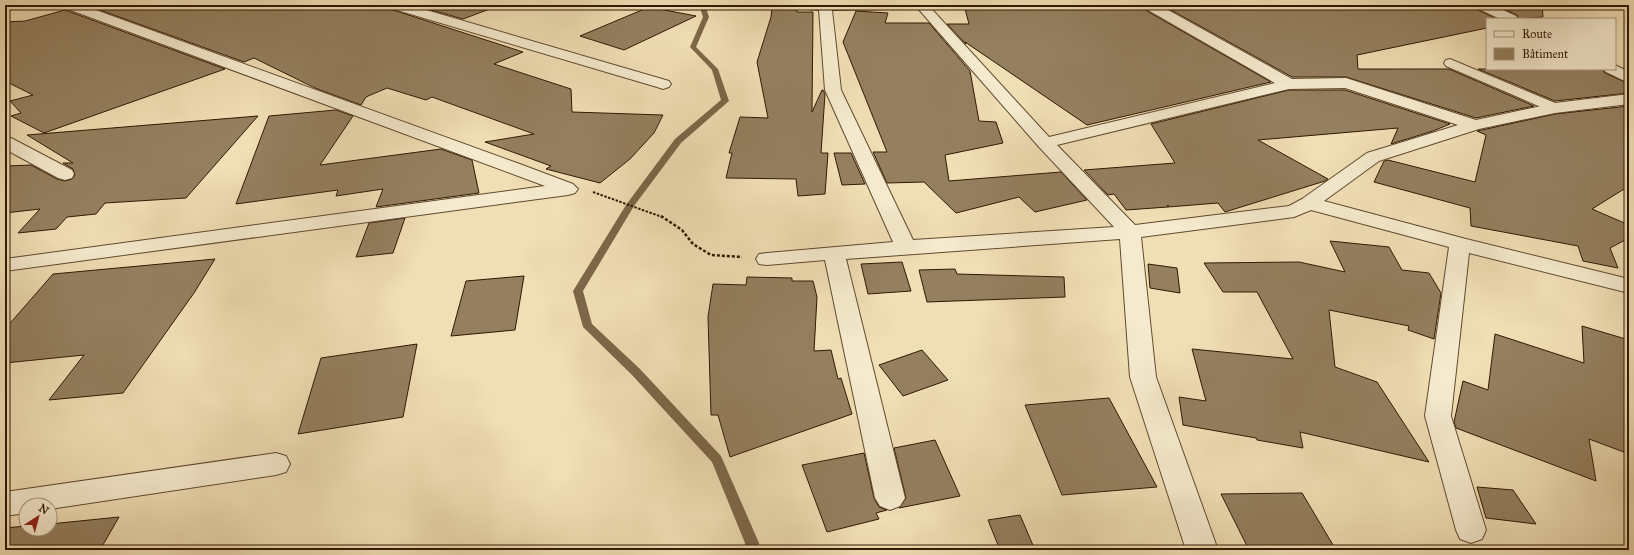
<svg xmlns="http://www.w3.org/2000/svg" width="1634" height="555" viewBox="0 0 1634 555" font-family="'IM FELL Great Primer',serif">
<rect width="100%" height="100%" fill="#f0deb4"/>
<filter id="stains"><feTurbulence type="fractalNoise" baseFrequency=".005" numOctaves="4"/><feColorMatrix values="0 0 0 0 .2 0 0 0 0 .09 0 0 0 0 .02 0 0 0 .5 -.17"/></filter>
<radialGradient id="worn" r=".72"><stop offset=".6" stop-color="#630" stop-opacity="0"/><stop offset="1" stop-color="#630" stop-opacity=".3"/></radialGradient>
<g fill="none" stroke-linecap="round" stroke-linejoin="round">
<polygon fill="#7c6748" fill-rule="evenodd" points="699,5 705,5 709,17 696,47 718,69 729,101 681,143 634,206 583,291 592,324 640,369 721,456 759,543 759,550 745,550 745,543 712,462 632,375 583,327 573,291 626,205 675,139 721,100 712,70 690,47 703,17"/>
</g>
<g fill="#947f5f" stroke="#301802">
<polygon points="86,5 388,5 390,9 523,52 494,64 571,89 572,112 663,115 654,133 630,159 600,183 546,169 551,166 485,142 534,134 432,97 426,100 387,88 366,97 361,105 315,88 254,58 244,62"/>
<polygon points="414,5 494,5 495,7 463,19"/>
<polygon points="964,5 1146,5 1145,7 1147,11 1271,82 1087,125 965,42 966,44 947,24 969,24"/>
<polygon points="1162,5 1475,5 1476,9 1497,19 1487,19 1487,28 1357,55 1358,69 1449,69 1534,106 1476,118 1346,77 1292,77"/>
<polygon points="1496,5 1542,5 1543,17 1519,19 1517,15"/>
<polygon points="649,7 696,16 624,50 580,36"/>
<polygon points="772,7 793,7 797,10 797,12 813,12 812,112 822,90 823,90 825,94 821,153 828,153 825,194 798,196 796,179 726,178 732,153 729,153 740,117 768,118 757,62 771,17"/>
<polygon points="65,10 225,69 44,133 11,116 21,113 10,101 33,95 5,81 5,22 25,21"/>
<polygon points="856,11 888,13 885,23 929,23 970,71 979,121 996,122 1003,143 945,155 949,181 1061,172 1087,200 1035,212 1019,197 956,213 924,182 887,183 873,152 887,152 843,42"/>
<polygon points="1478,69 1602,69 1605,73 1629,84 1629,93 1555,101"/>
<polygon points="1289,90 1345,90 1450,124 1433,131 1391,144 1398,128 1258,140 1328,179 1325,181 1225,212 1218,203 1168,207 1168,205 1168,207 1126,210 1114,194 1108,195 1084,170 1175,163 1151,124"/>
<polygon points="1629,106 1629,186 1592,209 1629,225 1629,238 1610,248 1618,268 1583,261 1578,246 1471,226 1470,208 1374,182 1384,161 1388,160 1475,182 1486,135 1477,131 1555,114"/>
<polygon points="336,110 353,116 320,165 441,149 472,160 479,193 376,207 383,189 336,196 338,190 236,204 269,116"/>
<polygon points="258,116 186,198 105,203 96,214 67,217 56,229 18,233 40,209 5,213 5,166 31,165 57,179 65,181 72,179 75,175 73,169 63,163 73,163 27,135"/>
<polygon points="834,153 851,153 865,184 842,185"/>
<polygon points="405,218 393,253 356,257 369,223"/>
<polygon points="1330,241 1389,247 1402,270 1429,273 1441,293 1434,339 1408,330 1409,326 1329,310 1335,367 1377,382 1429,462 1300,432 1303,448 1257,440 1256,438 1183,425 1179,397 1206,401 1192,349 1293,359 1257,292 1223,292 1204,263 1299,262 1345,272"/>
<polygon points="215,259 194,293 123,393 49,400 84,355 5,363 5,329 53,274"/>
<polygon points="902,262 911,291 868,294 861,264"/>
<polygon points="1148,264 1177,268 1180,293 1150,288"/>
<polygon points="955,269 957,274 1064,277 1065,297 927,302 919,270"/>
<polygon points="524,276 515,330 451,336 466,281"/>
<polygon points="747,277 792,278 792,281 813,281 817,297 814,351 831,350 838,379 841,378 852,414 730,457 718,415 711,415 708,317 713,284 746,285"/>
<polygon points="1582,326 1629,340 1629,454 1589,439 1596,481 1456,428 1454,422 1463,381 1488,390 1495,334 1584,363"/>
<polygon points="417,344 403,417 298,434 321,358"/>
<polygon points="922,350 948,380 903,396 879,365"/>
<polygon points="1109,398 1157,487 1062,495 1025,405"/>
<polygon points="935,440 960,496 899,508 906,498 894,448"/>
<polygon points="864,453 874,498 879,507 887,510 876,513 879,519 827,532 802,465"/>
<polygon points="1477,487 1513,490 1536,524 1486,518"/>
<polygon points="1302,493 1336,550 1249,550 1221,494"/>
<polygon points="1020,515 1035,550 1000,550 988,520"/>
<polygon points="119,517 100,550 5,550 5,528 26,526 26,529 50,529 50,524"/>
</g>
<g fill="none" stroke-linecap="round" stroke-linejoin="round">
<defs>
<polygon id="service" points="1450,59 1560,105 1562,108 1560,111 1550,111 1446,66 1444,63 1446,60"/>
<g id="minor">
<polygon points="64,5 82,5 517,163 573,184 578,189 575,193 568,195 5,271 5,259 545,186 65,8"/>
<polygon points="389,5 409,5 669,81 671,84 669,87 663,89 657,87 390,8"/>
<path d="M794,5H893L892,8L887,9L832,10L841,90L913,240L1114,227L1039,147L915,5H928L1049,137L1275,83L1148,10L1146,7L1148,5H1159L1292,79L1346,78L1476,120L1555,103L1629,94V104L1555,113L1479,129L1379,161L1324,201L1466,239L1629,279V293L1469,253L1451,416L1486,530L1482,539L1471,543L1460,539L1456,530L1425,416L1449,247L1311,210L1294,217L1141,237L1156,377L1218,550H1186L1130,377L1120,239L846,259L905,498L900,506L890,510L880,506L875,498L825,260L767,265L759,264L756,259L759,254L767,253L893,242L825,90L819,10L795,8ZM1345,88L1458,125L1367,153L1302,199L1289,206L1135,225L1057,145L1289,89Z"/>
<polygon points="5,137 11,138 72,170 74,174 72,178 65,180 58,178 5,149"/>
<polygon points="276,453 286,456 290,464 286,472 276,475 50,509 50,505 26,505 26,513 5,516 5,492"/>
</g>
<g id="tertiary">
<polygon points="1476,5 1492,5 1516,16 1518,19 1500,19 1477,8"/>
<polygon points="1615,65 1629,72 1629,83 1606,72 1603,69 1615,69"/>
</g>
</defs>
<use href="#service" stroke="#604a2e" stroke-width="2"/>
<use href="#minor" stroke="#604a2e" stroke-width="2"/>
<use href="#tertiary" stroke="#604a2e" stroke-width="2"/>
<polyline stroke="#301802" stroke-width="2" stroke-dasharray="2.5 1.5" stroke-linecap="butt" points="593,192 662,217"/>
<polyline stroke="#301802" stroke-width="2.5" stroke-dasharray="3 2" stroke-linecap="butt" points="661,216 682,230 693,244 711,255 742,257"/>
<use href="#service" fill="#f5eace" fill-rule="evenodd"/>
<use href="#minor" fill="#f5eace" fill-rule="evenodd"/>
<use href="#tertiary" fill="#f5eace" fill-rule="evenodd"/>
</g>
<rect width="1634" height="555" fill="none" stroke="#f0deb4" stroke-width="20"/>
<rect x="6" y="6" width="1622" height="543" fill="none" stroke="#301802" stroke-width="2"/>
<rect x="10" y="10" width="1614" height="535" fill="none" stroke="#301802"/>
<rect x="1486" y="18" width="130" height="52" fill="#f5eace" stroke="#a6967c"/>
<rect x="1494" y="31" width="20" height="6" fill="#f5eace" stroke="#a6967c"/>
<text x="1522" y="38" font-size="12" fill="#301802">Route</text>
<rect x="1494" y="48" width="20" height="12" fill="#947f5f" stroke="#a6967c"/>
<text x="1522" y="58" font-size="12" fill="#301802">Bâtiment</text>
<g transform="translate(38 517) rotate(36)"><circle r="19" fill="#f5eace" stroke="#a6967c"/>
<path d="M0-3L7 15L0 10L-7 15Z" fill="#8f2418"/>
<text y="-6" font-size="11" font-weight="bold" text-anchor="middle" fill="#301802">N</text>
</g>
<rect width="100%" height="100%" filter="url(#stains)"/>
<rect width="100%" height="100%" fill="url(#worn)"/>
</svg>
